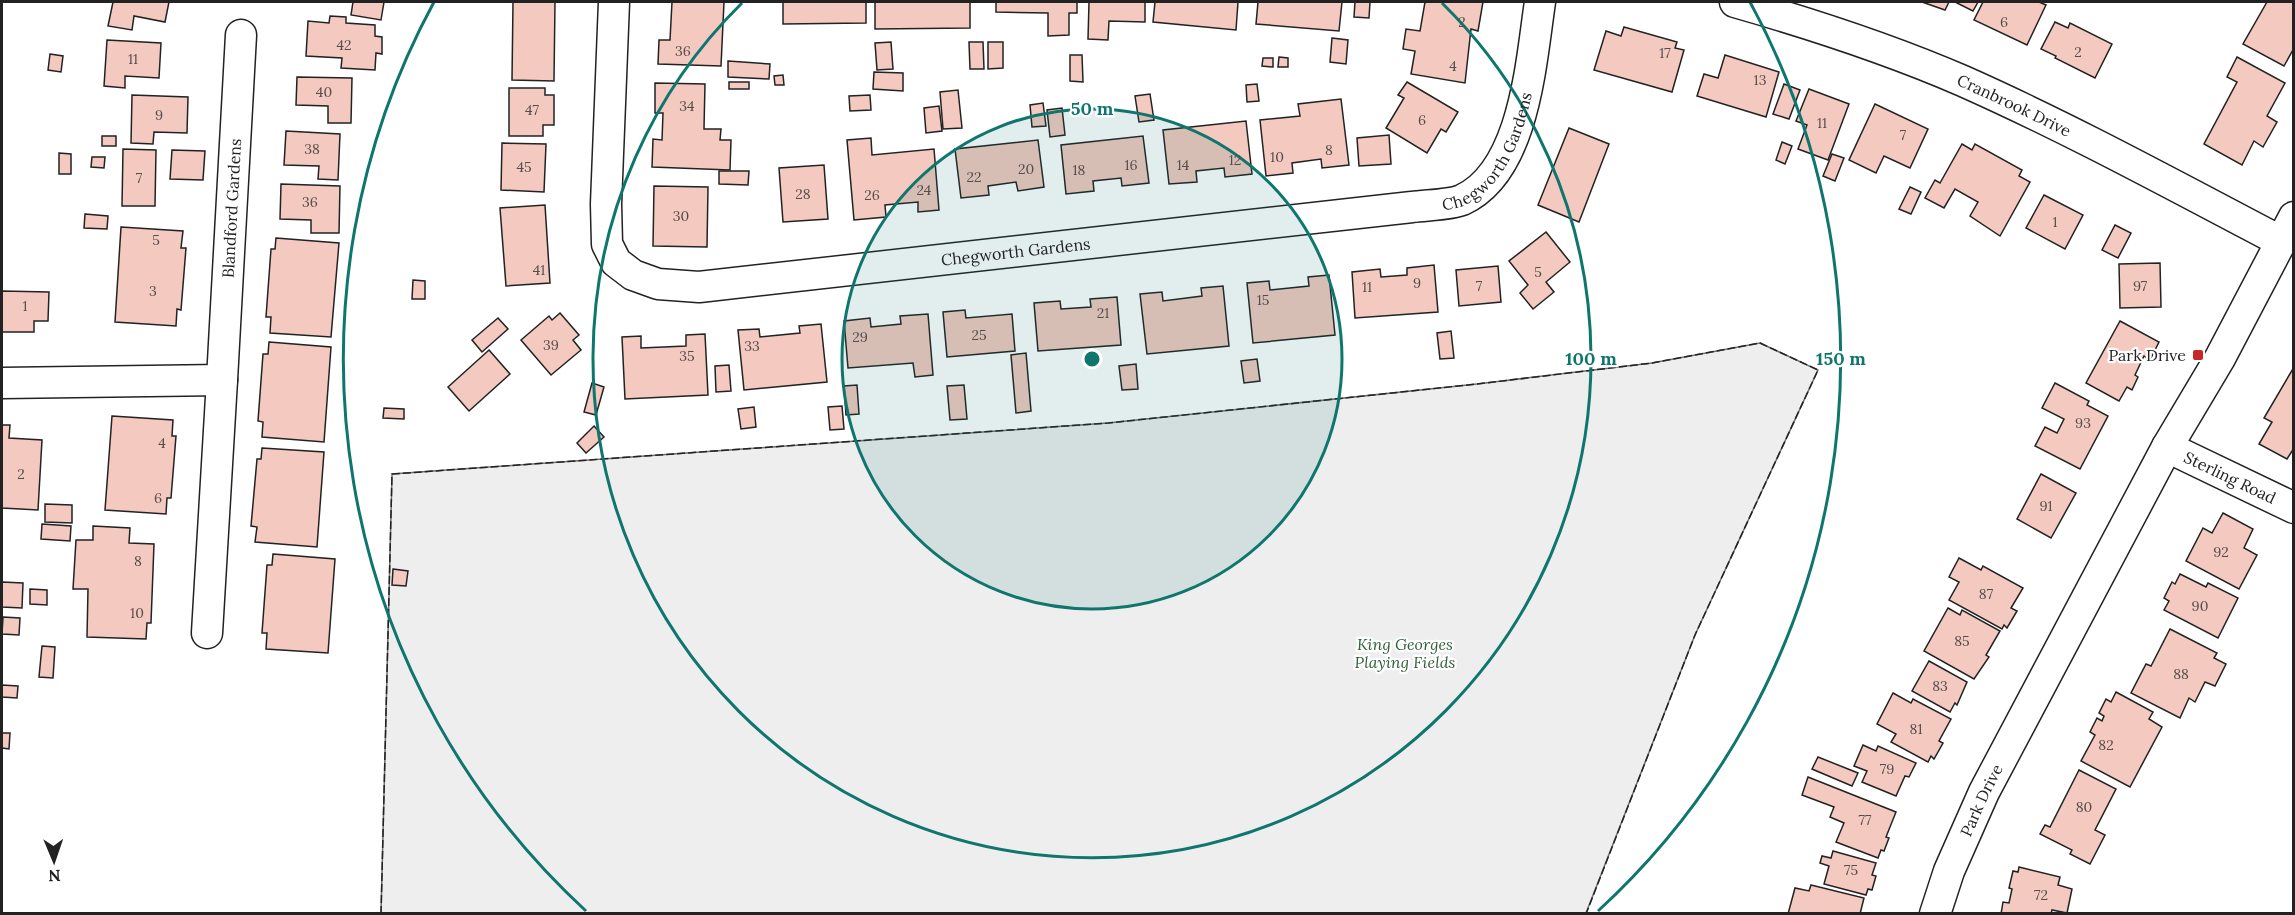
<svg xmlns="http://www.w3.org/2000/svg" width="2295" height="915" viewBox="0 0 2295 915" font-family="Lora,serif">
<rect width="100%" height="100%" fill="#fff"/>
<polygon fill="#eee" stroke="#6f6f6f" stroke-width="1.5" points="1760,343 1818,370 1695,635 1586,913 381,914 392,474 1108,423 1477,384 1652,363"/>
<g fill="#f3c9c0" stroke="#222" stroke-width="1.5">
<polygon points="113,2 169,2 165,22 134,16 132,30 108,26"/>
<polygon points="353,2 384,2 381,20 351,15"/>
<polygon points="513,2 555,2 554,81 512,80"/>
<polygon points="672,2 724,2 721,66 658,64 659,40 670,40"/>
<polygon points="783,2 866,2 866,23 783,24"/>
<polygon points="875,2 970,2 970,28 875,29"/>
<polygon points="996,2 1077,2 1077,13 1069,13 1069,35 1048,36 1048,13 996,12"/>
<polygon points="1089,2 1145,2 1145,22 1109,21 1108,40 1088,39"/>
<polygon points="1155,2 1238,2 1236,30 1153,22"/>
<polygon points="1258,2 1342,2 1339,31 1256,24"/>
<polygon points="1355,2 1370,2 1369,18 1354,17"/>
<polygon points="1425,2 1483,2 1478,31 1471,29 1465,83 1411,74 1415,51 1403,49 1406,29 1420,31"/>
<polygon points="1922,2 1949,2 1945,10"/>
<polygon points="1958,2 1978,2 1973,11 1957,3"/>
<polygon points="1983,2 2039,2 2046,5 2027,45 1974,20"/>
<polygon points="2267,2 2294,2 2294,48 2284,66 2243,44"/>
<polygon points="330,16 346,17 346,23 375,25 375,36 382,37 382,54 376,53 375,70 341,68 342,58 306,56 308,21 329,23"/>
<polygon points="2055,22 2068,28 2070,23 2112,44 2095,78 2055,58 2056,56 2041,49"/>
<polygon points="1624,27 1677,42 1675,48 1684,50 1672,92 1594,70 1606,31 1621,36"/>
<polygon points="1332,38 1348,40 1346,64 1330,62"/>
<polygon points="107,40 161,43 159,78 125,76 125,88 104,86"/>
<polygon points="891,42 893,69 877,70 875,43"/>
<polygon points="969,42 983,42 984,69 970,69"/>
<polygon points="988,42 1003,42 1003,68 988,69"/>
<polygon points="50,54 63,56 61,72 48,70"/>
<polygon points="1070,55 1082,55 1083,82 1070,81"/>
<polygon points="1725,55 1779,72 1766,117 1697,96 1704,74 1718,78"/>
<polygon points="1279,57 1288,58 1288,67 1278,67"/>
<polygon points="2237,57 2285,83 2267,116 2277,122 2263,147 2254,141 2242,165 2204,144 2237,82 2227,77"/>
<polygon points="1263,58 1273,58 1273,67 1262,66"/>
<polygon points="728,61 770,64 769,79 728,77"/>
<polygon points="874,72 903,73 903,91 873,89"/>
<polygon points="783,75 784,85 775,85 774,76"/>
<polygon points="297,77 352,78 351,123 328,123 328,106 296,105"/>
<rect x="729" y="82" width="20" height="7"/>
<polygon points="1407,82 1458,112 1446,132 1441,129 1427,153 1386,128 1404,98 1398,95"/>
<polygon points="655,83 705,84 704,129 721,129 720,140 731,140 730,170 652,167 653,139 662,140 663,113 655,113"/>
<polygon points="1257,84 1259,101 1247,102 1246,85"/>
<polygon points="1784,84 1800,90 1789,119 1773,114"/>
<polygon points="509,88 545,88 545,95 554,95 554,125 543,125 543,136 509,136"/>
<polygon points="1809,89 1849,104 1828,160 1798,149 1807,125 1796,121"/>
<polygon points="958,90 962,128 943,129 940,92"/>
<polygon points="1150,94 1154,120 1139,122 1135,96"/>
<polygon points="132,95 188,97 187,133 154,132 153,144 131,143"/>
<polygon points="870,95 871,110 850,111 849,96"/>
<polygon points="1341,99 1349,165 1322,168 1321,159 1292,163 1293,173 1266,176 1260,120 1300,116 1298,104"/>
<polygon points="1043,103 1046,126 1032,127 1030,105"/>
<polygon points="1875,104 1928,129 1910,168 1884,156 1876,173 1849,160"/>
<polygon points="939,106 942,131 926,133 924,108"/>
<polygon points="1062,108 1065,135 1050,137 1047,110"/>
<polygon points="1246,121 1252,174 1225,177 1224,168 1196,171 1197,182 1169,184 1163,130"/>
<polygon points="1569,128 1609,144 1579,222 1538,205"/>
<polygon points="286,131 340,134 338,180 318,179 319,166 284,165"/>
<polygon points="1389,135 1391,164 1359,166 1357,138"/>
<rect x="102" y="136" width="14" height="10"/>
<polygon points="1143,136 1149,183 1122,186 1121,178 1093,181 1094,191 1066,194 1061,145"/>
<polygon points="871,138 872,155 934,149 939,210 918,212 918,202 885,205 886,217 854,220 847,140"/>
<polygon points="1038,140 1044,187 1018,191 1016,182 988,186 989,195 961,198 955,149"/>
<polygon points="1782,142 1792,146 1785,164 1776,160"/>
<polygon points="502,143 546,144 544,192 501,190"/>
<polygon points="1962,144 1972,150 1975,144 2022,170 2019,176 2030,182 2000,236 1970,216 1978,202 1955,189 1944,208 1925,198 1935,180 1940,183"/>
<polygon points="123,149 156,150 155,206 122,206"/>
<polygon points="172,150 205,151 203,180 170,179"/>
<polygon points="59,153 71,154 71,174 59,174"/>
<polygon points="1832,154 1844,158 1835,181 1823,176"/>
<polygon points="92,157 105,157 104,168 91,167"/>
<polygon points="824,165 828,219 783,222 779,168"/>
<polygon points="719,171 749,171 748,185 719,184"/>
<polygon points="281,184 340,186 339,233 311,233 311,220 280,219"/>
<polygon points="654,186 708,187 707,247 653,246"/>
<polygon points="1910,187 1921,192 1911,214 1899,209"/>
<polygon points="2044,195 2083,215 2065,249 2026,228"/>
<polygon points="545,205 550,283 506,286 500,208"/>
<polygon points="85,214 108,216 107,229 84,228"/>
<polygon points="2115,225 2131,233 2118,258 2102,250"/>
<polygon points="121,227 183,231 181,248 186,248 181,310 177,309 176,326 115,322"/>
<polygon points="1546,232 1570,262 1546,282 1554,292 1533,309 1520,293 1528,285 1509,261"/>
<polygon points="276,238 339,243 331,337 270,333 271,317 266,317 271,249 275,249"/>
<polygon points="2160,263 2161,307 2120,308 2119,264"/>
<polygon points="1434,265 1438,312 1355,318 1352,272 1380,269 1381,277 1407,275 1407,268"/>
<polygon points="1498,266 1501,302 1459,306 1456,270"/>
<polygon points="1329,275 1335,335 1253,343 1247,283 1269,281 1270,290 1309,286 1308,277"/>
<polygon points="413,280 425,281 425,299 412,299"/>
<polygon points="1223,286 1229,346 1147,354 1140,294 1162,292 1163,301 1202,296 1201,288"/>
<polygon points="2,291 49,292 48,321 34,321 34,332 2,332"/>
<polygon points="1117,297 1121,345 1038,351 1034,303 1060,301 1061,309 1091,307 1090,299"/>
<polygon points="965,310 966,318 1012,314 1015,351 947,357 943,312"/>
<polygon points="560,313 579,335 573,340 581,350 551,375 521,340 549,316 552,320"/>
<polygon points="928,314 933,375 915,377 913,363 848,368 844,321 870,318 871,327 901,324 900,316"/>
<polygon points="498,318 508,329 482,352 472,340"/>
<polygon points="2120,321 2159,342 2150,360 2144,356 2135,375 2138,377 2132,390 2127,387 2119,401 2086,383"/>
<polygon points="821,324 827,382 744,390 738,330 759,329 760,337 800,333 799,326"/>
<polygon points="1451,331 1454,358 1440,359 1437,333"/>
<polygon points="705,334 708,395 625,399 622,337 641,336 641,348 686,346 686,335"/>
<polygon points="269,342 331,347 324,442 262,437 263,422 258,421 263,354 268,354"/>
<polygon points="489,350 510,374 469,411 448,387"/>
<polygon points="1026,353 1031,411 1016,413 1011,355"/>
<polygon points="1257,359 1260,381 1244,383 1241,361"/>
<polygon points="1136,364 1138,389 1122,390 1119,366"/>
<polygon points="729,365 731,391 716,392 715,366"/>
<polygon points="2294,367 2294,448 2287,459 2259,444 2272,422 2264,418"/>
<polygon points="592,383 604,387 596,415 584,412"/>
<polygon points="2055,383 2089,401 2087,405 2108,416 2080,469 2035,446 2045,427 2057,433 2064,419 2042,408"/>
<polygon points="857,385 859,414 846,415 844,386"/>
<polygon points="964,385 967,419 950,420 947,386"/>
<polygon points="842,406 844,429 830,430 828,407"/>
<polygon points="754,407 756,427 741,429 738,409"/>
<polygon points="384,408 404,409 404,419 383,418"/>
<polygon points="112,416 173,420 172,436 176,436 171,498 167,498 166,514 105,510"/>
<polygon points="2,425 10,425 9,438 42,440 38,510 2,508"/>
<polygon points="594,426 604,437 586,453 577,443"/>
<polygon points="262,448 324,452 317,547 255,542 257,527 251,526 257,459 261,459"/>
<polygon points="2041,474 2076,493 2051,538 2017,519"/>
<polygon points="45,504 72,505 72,523 45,522"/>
<polygon points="2223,513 2253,529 2244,548 2257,555 2239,589 2186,561 2203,528 2212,533"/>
<polygon points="42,524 71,526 70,541 41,539"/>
<polygon points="93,526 130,528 129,543 154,544 151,623 147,623 146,639 87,637 88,589 73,589 76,540 93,540"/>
<polygon points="273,554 335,559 328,653 266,649 267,633 262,633 267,565 272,565"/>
<polygon points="1959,558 1981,570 1983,566 2023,588 2011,608 2017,611 2007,628 2004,625 2002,629 1949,600 1959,582 1949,577"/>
<polygon points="393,569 408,571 406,586 392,585"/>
<polygon points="2180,574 2206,587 2208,583 2238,598 2218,638 2164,610 2169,601 2164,598 2172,582 2175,584"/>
<polygon points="2,582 23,583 22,608 2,607"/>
<polygon points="30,589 47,590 47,605 30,604"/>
<polygon points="1948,608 1960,615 1962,610 2000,631 1986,655 1989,657 1974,679 1924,651"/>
<polygon points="3,617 20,618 19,635 2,634"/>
<polygon points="2170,629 2217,653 2214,658 2226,664 2215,686 2205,682 2195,702 2189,698 2180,718 2131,693 2146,664 2151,666"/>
<polygon points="42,646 55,647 53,678 39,677"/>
<polygon points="1929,661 1967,682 1957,705 1955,703 1950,712 1912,691"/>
<polygon points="2,685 18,686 17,698 2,697"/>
<polygon points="2116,692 2153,712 2149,719 2162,727 2130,787 2081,761 2095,735 2090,732 2097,718 2102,721 2104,716 2099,713 2106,699 2111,702"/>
<polygon points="1893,693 1911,703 1913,699 1951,719 1939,741 1943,743 1934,759 1931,756 1928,762 1891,742 1896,734 1877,724"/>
<polygon points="2,733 10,733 9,749 2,748"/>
<polygon points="1863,745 1876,751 1878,746 1916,763 1909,777 1905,776 1896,796 1862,782 1867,771 1854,766"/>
<polygon points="1818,757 1858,773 1852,786 1812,769"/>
<polygon points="2079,770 2116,789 2095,830 2105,835 2090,864 2070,854 2072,850 2040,834 2045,825 2050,827"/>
<polygon points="1808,777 1896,812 1886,837 1889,838 1884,851 1881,850 1878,858 1836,842 1844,823 1830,817 1834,807 1802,795"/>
<polygon points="1833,851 1876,863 1872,875 1876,876 1872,890 1868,889 1866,895 1824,884 1829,866 1820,863 1822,856 1831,858"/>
<polygon points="2019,867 2060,877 2058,885 2072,889 2067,913 2052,910 2051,914 2001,914 2003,902 2009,903 2012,889 2009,888 2013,871 2018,872"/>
<polygon points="1811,885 1864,898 1860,914 1788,914 1795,888 1809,891"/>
</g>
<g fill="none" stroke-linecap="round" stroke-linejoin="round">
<defs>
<g id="minor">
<path id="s1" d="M614,2L606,204L607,244L616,262L633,275L658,284L699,287L1412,207C1426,205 1450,205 1462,200C1525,171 1531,61 1540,2"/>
<path id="s2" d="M1735,2C1812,24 1889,49 1963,81C2071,129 2175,186 2280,241"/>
<path id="s3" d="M222,380L241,35"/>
<polyline points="2,383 222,380 207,633"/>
<path id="s4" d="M2167,447L2294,508"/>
<path id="s5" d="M1935,914L1949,871L1984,792L2167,447L2220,358L2294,217"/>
</g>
</defs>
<use href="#minor" stroke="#222" stroke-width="33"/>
<use href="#minor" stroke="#fff" stroke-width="30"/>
<polyline stroke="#222" stroke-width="1.5" stroke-dasharray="8 3" stroke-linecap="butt" points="381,914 392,474 1108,423 1477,384 1652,363 1760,343 1818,370 1695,635 1586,914"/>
</g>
<circle cx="1092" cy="359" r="250" fill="#0f766e" fill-opacity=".12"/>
<g fill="none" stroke="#0f766e" stroke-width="3">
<circle cx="1092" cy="359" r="250"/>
<path d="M1442 3A499 499 0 1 1 742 3"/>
<path d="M586 911A749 749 0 0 1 434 2M1750 2A749 749 0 0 1 1598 911"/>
</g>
<rect fill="#c62828" stroke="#fff" stroke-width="2" x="2192" y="349" width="12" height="12" rx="3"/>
<g text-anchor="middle" stroke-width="4.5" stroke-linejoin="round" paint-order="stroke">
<g font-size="14" fill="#564c4a">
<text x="1462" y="27">2</text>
<text x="2004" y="27">6</text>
<text x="344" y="50">42</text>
<text x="683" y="56">36</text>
<text x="2078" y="57">2</text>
<text x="1665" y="58">17</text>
<text x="133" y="64">11</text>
<text x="1453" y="71">4</text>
<text x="1760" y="85">13</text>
<text x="324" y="97">40</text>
<text x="687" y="111">34</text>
<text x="532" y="115">47</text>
<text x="159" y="120">9</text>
<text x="1422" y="125">6</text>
<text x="1822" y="128">11</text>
<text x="1903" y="140">7</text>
<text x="312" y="154">38</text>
<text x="1329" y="155">8</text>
<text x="1277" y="162">10</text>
<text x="1235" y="165">12</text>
<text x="1131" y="170">16</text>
<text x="1183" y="170">14</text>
<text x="524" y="172">45</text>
<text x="1026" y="174">20</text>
<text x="1079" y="175">18</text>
<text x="974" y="182">22</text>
<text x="139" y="183">7</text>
<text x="924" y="195">24</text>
<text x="803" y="199">28</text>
<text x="872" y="200">26</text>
<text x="310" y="207">36</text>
<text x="681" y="221">30</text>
<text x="2055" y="227">1</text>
<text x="156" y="245">5</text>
<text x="539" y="275">41</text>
<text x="1538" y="277">5</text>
<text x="1417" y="288">9</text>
<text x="1479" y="291">7</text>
<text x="2140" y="291">97</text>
<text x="1367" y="292">11</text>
<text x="153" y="296">3</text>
<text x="1263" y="305">15</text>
<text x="25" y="311">1</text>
<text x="1103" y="318">21</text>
<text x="979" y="340">25</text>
<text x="860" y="342">29</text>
<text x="551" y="350">39</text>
<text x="752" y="351">33</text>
<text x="687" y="361">35</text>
<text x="2083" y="428">93</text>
<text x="162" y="448">4</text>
<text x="21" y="479">2</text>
<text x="158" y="503">6</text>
<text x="2046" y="511">91</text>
<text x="2221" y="557">92</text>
<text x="138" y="566">8</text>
<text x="1986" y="599">87</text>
<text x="2200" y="611">90</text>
<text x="137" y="618">10</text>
<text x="1962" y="646">85</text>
<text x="2181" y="679">88</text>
<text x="1940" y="691">83</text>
<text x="1916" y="734">81</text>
<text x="2106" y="750">82</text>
<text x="1887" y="774">79</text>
<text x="2084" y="812">80</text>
<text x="1865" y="825">77</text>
<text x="1851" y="875">75</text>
<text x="2041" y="900">72</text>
</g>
<g font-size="16" fill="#222" stroke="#fff">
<text dy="6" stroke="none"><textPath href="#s2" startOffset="298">Cranbrook Drive</textPath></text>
<text dy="6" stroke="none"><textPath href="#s1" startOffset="1174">Chegworth Gardens</textPath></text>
<text dy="6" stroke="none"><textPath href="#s3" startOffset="172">Blandford Gardens</textPath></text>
<text dy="6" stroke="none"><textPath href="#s1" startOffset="670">Chegworth Gardens</textPath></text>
<text dy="6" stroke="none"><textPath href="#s4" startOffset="70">Sterling Road</textPath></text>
<text dy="6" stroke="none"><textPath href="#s5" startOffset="123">Park Drive</textPath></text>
</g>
<g font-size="16" fill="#222" stroke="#fff" text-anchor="end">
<text x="2186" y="361">Park Drive</text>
</g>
<g font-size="16" font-style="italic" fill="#2f5e38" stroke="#fff">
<text x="1405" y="650">King Georges<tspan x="1405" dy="18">Playing Fields</tspan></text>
</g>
</g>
<circle cx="1092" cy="359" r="9" fill="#0f766e" stroke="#fff" stroke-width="3"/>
<g font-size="18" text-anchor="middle" font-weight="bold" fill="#0f766e" stroke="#fff" stroke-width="4.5" stroke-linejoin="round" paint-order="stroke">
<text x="1092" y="115">50 m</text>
<text x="1591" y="365">100 m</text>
<text x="1841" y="365">150 m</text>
</g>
<rect width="2295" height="915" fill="none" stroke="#222222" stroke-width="6"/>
<g transform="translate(54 861) rotate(178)" stroke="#ffffff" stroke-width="4.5" paint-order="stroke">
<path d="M0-4.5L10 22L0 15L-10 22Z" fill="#222222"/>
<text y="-9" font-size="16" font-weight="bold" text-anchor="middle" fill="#222222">N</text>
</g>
</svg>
